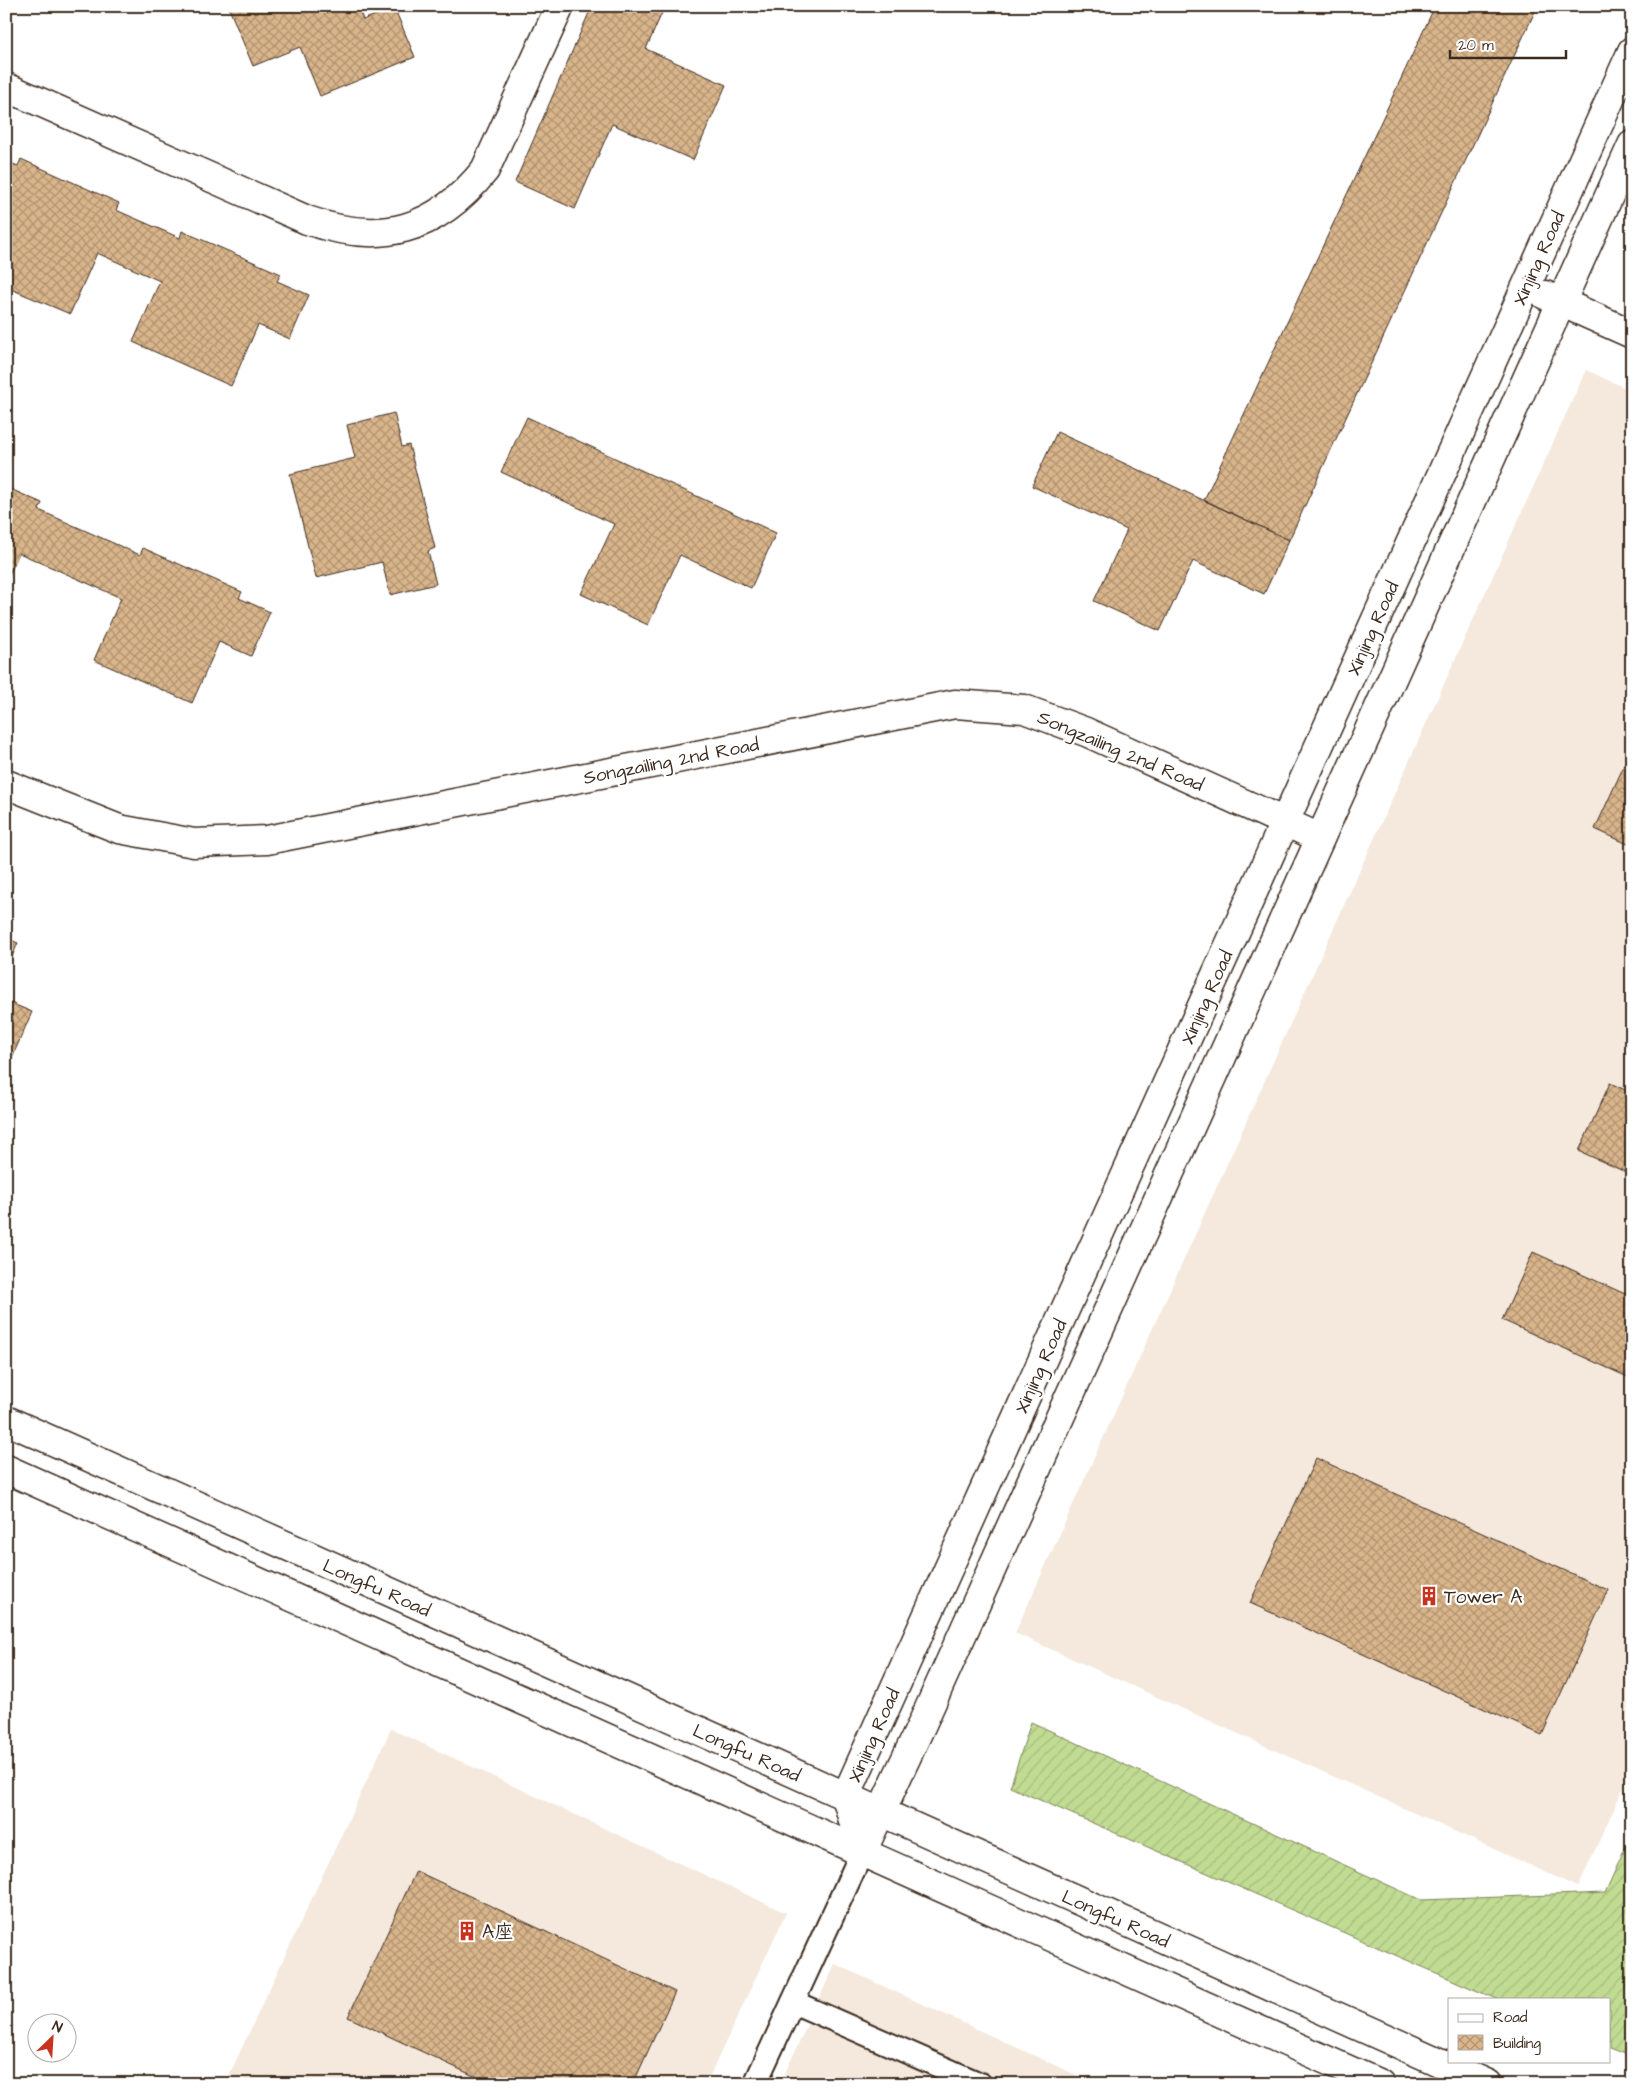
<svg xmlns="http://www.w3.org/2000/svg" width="1638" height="2090" viewBox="0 0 1638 2090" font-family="'Architects Daughter','LXGW WenKai TC',sans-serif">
<defs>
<pattern id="garden-furrows" width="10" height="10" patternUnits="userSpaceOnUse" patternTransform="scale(1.25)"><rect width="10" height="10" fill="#c0db92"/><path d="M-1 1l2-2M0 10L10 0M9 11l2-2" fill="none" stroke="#a6bc7d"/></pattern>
<pattern id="building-cross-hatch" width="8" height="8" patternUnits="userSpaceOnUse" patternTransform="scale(1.25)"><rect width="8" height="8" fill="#d9b58b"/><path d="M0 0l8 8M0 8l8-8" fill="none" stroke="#b19371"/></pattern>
</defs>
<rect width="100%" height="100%" fill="#fff"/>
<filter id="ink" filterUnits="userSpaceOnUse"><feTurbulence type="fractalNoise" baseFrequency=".02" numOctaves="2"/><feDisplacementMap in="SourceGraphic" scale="10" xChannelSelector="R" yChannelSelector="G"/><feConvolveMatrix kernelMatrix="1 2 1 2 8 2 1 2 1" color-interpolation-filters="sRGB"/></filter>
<g filter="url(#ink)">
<g fill="#f4e9dc">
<polygon points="1586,370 1632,391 1632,1769 1578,1887 1015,1633"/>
<polygon points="391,1729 786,1913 706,2084 225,2084"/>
<polygon points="835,1964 1096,2084 780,2084"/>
</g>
<polygon fill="url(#garden-furrows)" stroke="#7e8258" points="1031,1722 1421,1900 1605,1893 1632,1833 1632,2057 1609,2048 1609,1999 1496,1999 1010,1787"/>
<g fill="url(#building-cross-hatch)" stroke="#3b2a1e">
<polygon points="228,6 358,6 363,20 394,7 415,57 320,96 300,47 253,66"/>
<polygon points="592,6 665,6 646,49 726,85 693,160 612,124 575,209 515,182"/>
<polygon points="1435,6 1537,7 1289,540 1204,500"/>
<polygon points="21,159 119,203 116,210 180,238 182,231 281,274 277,281 309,295 290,339 258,325 231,386 133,342 160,281 97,253 70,314 6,287 6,161 18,166"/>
<polygon points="394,413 402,447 409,445 435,548 428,551 436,584 390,595 382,562 316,578 290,474 355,458 347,425"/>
<polygon points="527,417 776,533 751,588 680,555 648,625 581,594 614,524 501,472"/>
<polygon points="1057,432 1289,540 1264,594 1193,561 1160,631 1094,601 1127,530 1032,486"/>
<polygon points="6,487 42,503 39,510 140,555 143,548 242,592 239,598 270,612 251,656 219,642 192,703 94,660 121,598 19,553 6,582"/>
<polygon points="1632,748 1632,846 1595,829"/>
<polygon points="6,938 18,943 6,970"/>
<polygon points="6,1001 32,1012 10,1062 6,1061"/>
<polygon points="1610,1083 1632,1093 1632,1175 1579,1151"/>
<polygon points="1533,1252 1625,1294 1632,1280 1632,1379 1502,1320"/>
<polygon points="1316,1458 1608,1590 1542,1735 1250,1603"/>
<polygon points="416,1871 675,1992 633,2084 491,2084 348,2017"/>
</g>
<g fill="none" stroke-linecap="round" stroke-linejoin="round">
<defs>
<g id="lane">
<polyline points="793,2002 980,2084"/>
<polyline points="755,2084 862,1852"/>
</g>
<g id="street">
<path d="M6,87L307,220C381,246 436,231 485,170L560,6"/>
<polyline points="1545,295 1632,334"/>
<polyline points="6,784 119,829 194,843 267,840 955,704 1024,709 1086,732 1320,838"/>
<polyline points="862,1852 846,1796 1632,51"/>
<polyline points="862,1852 922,1724 1632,145"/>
</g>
<g id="secondary">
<polyline points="6,1420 1488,2084"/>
<polyline points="6,1469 1380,2084"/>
</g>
</defs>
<use href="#lane" stroke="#3b2a1e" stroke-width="26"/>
<use href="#street" stroke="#3b2a1e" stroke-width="31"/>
<use href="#secondary" stroke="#3b2a1e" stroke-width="31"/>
<use href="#lane" stroke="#fff" stroke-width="22"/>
<use href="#street" stroke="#fff" stroke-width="28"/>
<use href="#secondary" stroke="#fff" stroke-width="28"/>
</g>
</g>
<defs>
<symbol id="building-bare" viewBox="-9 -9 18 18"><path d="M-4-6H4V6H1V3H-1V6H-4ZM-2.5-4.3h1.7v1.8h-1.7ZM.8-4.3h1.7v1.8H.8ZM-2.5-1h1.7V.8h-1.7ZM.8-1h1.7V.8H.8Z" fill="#c8321e" stroke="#fff" stroke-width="2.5" paint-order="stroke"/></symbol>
</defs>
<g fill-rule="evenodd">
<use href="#building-bare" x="1415" y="1582" width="28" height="28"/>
<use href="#building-bare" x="453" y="1917" width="28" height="28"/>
</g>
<g text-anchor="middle" stroke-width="4.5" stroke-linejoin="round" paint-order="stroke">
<g font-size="19" fill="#3b2a1e" stroke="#fff">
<text transform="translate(1538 258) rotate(-66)" y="7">Xinjing Road</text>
<text transform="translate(1372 628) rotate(-66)" y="7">Xinjing Road</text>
<text transform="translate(1121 750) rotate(23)" y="7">Songzailing 2nd Road</text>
<text transform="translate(671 760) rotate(-11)" y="7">Songzailing 2nd Road</text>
<text transform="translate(1206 997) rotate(-66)" y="7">Xinjing Road</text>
<text transform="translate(1040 1366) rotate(-66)" y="7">Xinjing Road</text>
<text transform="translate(377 1587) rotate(24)" y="7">Longfu Road</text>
<text transform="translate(873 1735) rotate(-66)" y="7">Xinjing Road</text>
<text transform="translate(747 1752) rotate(24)" y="7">Longfu Road</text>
<text transform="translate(1116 1918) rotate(24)" y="7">Longfu Road</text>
</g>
<g font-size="19" fill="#3b2a1e" stroke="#fff" text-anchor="start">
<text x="1444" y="1603">Tower A</text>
<text x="482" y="1938">A座</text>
</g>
</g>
<rect width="1638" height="2090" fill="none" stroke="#fff" stroke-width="25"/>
<rect x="12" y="12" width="1613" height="2065" fill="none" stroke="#3b2a1e" stroke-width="2" filter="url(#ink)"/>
<rect x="1448" y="1998" width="162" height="65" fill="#ffffff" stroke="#b1aaa5"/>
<rect x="1458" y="2014" width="25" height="8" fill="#ffffff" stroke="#b1aaa5"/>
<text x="1493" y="2022" font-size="15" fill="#3b2a1e">Road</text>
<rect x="1458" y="2035" width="25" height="15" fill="url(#building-cross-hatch)" stroke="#b1aaa5"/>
<text x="1493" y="2048" font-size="15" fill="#3b2a1e">Building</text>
<g transform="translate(52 2038) rotate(25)"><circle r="24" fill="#ffffff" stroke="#b1aaa5"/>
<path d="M0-4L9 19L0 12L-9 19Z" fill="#c8321e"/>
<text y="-8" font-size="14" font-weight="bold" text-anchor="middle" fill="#3b2a1e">N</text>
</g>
<path d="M1450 50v8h116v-8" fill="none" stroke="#3b2a1e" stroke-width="2.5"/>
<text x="1458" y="50" font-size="15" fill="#3b2a1e" stroke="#ffffff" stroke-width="4" paint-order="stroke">20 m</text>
</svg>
